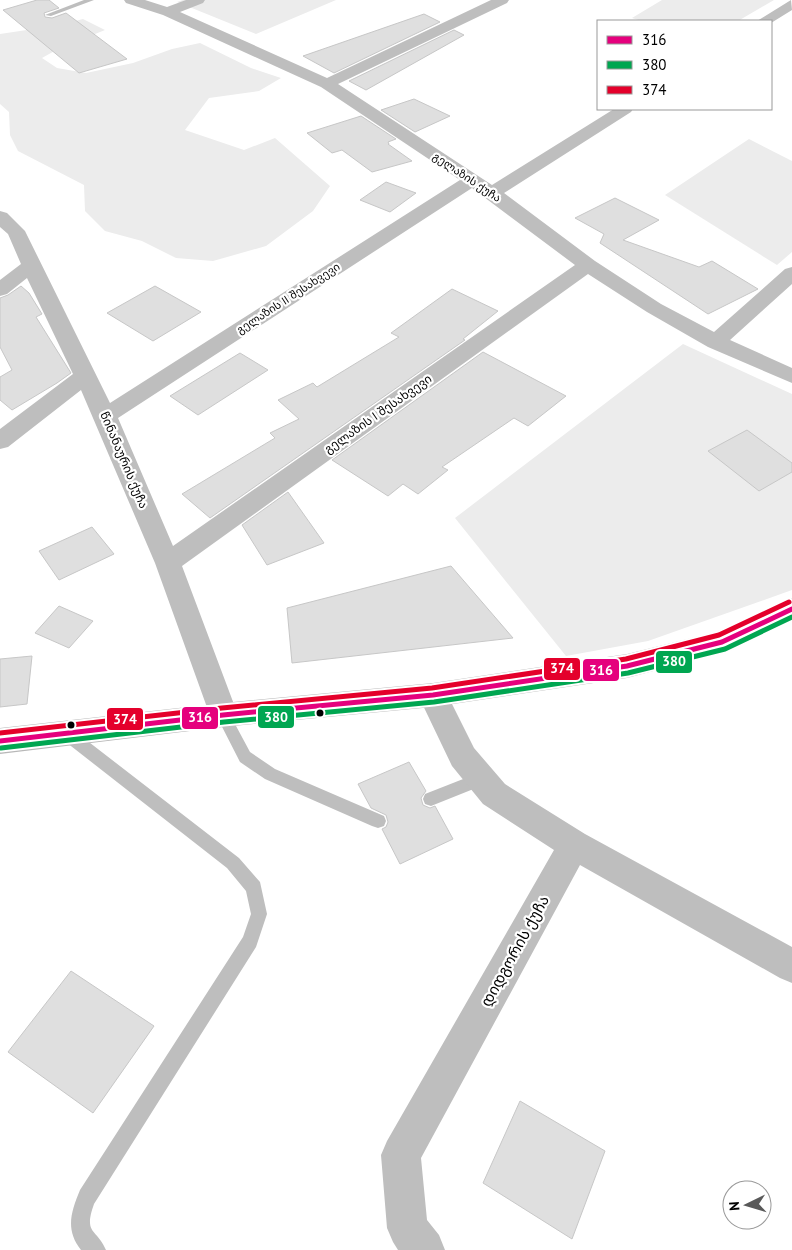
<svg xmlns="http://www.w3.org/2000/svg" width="792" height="1250" viewBox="0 0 792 1250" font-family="'PT Sans','Noto Sans Georgian',sans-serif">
<rect width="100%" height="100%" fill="#fff"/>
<g fill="#ececec">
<polygon points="183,0 336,0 256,34 177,2"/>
<polygon points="662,0 774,0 738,21 642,21 632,18"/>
<polygon points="83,19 105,30 58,49 42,58 57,68 86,73 133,63 172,49 200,43 251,68 281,78 259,91 209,98 185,130 244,150 275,138 330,186 313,211 266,246 213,261 176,258 142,241 105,231 85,211 84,185 18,151 10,135 9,112 0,104 0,34 60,25"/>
<polygon points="749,139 792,161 792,252 777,265 665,195"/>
<polygon points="683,344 792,394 792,590 648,641 566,656 455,518"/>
</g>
<g fill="#dfdfdf" stroke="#c7c7c7">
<polygon points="37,0 49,0 59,8 44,13 45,17 52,18 66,13 127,59 79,73 3,10"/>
<polygon points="424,14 440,22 334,73 303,56"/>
<polygon points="454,30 464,35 366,90 349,81"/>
<polygon points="414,99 450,116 415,132 381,110"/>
<polygon points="361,116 396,139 388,142 389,144 388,144 412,161 372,172 342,150 332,153 307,133"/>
<polygon points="386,182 416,193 390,212 360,200"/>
<polygon points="615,198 659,220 623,240 699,267 712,261 758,289 708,314 600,243 604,234 575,218"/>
<polygon points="21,286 29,293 42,314 36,317 71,373 57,383 12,410 0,400 0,377 12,370 0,347 0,298 8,295"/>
<polygon points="155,286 201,312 153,341 107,313"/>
<polygon points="452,289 498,311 463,339 465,340 210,518 182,494 275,438 270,433 299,419 278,400 313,383 317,387 399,337 391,333"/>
<polygon points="483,352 566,396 528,426 514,418 442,467 448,470 418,494 403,484 388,496 332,460"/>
<polygon points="240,353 268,370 198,415 170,396"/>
<polygon points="747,430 792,463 792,472 759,491 708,451"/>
<polygon points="288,492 324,543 267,565 242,525"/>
<polygon points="92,527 114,554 59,580 39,551"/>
<polygon points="451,566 513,638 292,663 287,608"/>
<polygon points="59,606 93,621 69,648 35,633"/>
<polygon points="32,656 27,704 0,707 0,659"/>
<polygon points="409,762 426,791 421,798 423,805 430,808 435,806 453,839 400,864 382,829 386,827 388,822 386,815 371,808 358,784"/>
<polygon points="71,971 154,1026 93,1113 8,1052"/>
<polygon points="520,1101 605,1151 572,1239 483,1183"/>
</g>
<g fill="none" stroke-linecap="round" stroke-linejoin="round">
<g fill="#bebebe" fill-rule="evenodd">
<polygon points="84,0 94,0 51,16 45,15"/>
<polygon points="223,709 228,711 250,752 275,769 384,816 386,821 384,826 378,828 372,826 265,779 240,762 216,715 218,711"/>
<path d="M67,728L72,729L239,858L260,882L267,914L256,947L94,1204C83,1235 97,1228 106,1250H81C65,1230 71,1212 80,1190L243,937L251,914L246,891L227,868L62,739L60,734L62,729Z"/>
<polygon points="481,772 486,774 489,779 486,784 431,806 425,804 423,799 425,794"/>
</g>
<g fill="#bebebe" fill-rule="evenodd">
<path d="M124,0H145L167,7L186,0H205L203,3L180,12L327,78L491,0H509L507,3L338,84L492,185L614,109H633L631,112L504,193L595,261L661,304L714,332L785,269L792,267V284L730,340L792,368V383L708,347L647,312L588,274L182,566L238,715L233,724L223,727L213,724L155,563L81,390L8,447L0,449V429L73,374L27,278L7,294L0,296V280L21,264L8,234L0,227V211L7,213L25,231L110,403L460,180L321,87L163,15L126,3ZM472,188L575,265L173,546L118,418Z"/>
<polygon points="791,0 792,10 771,23 771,21 757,21"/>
<polygon points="433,683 443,686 474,748 505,784 585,834 792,947 792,983 780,978 580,865 421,1158 427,1220 439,1235 445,1250 398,1250 393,1242 387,1228 381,1155 387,1141 554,850 483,804 452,766 418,695 423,686"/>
</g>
<polygon fill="#b8b8b8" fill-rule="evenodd" points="792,598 792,621 732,650 627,678 433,707 223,727 0,754 0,728 223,703 433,683 627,654 716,632"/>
<defs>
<polyline id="bus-1" points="0,741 223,715 433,695 627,666 722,642 792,609"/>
<polyline id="bus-2" points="1,748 224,722 434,702 628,673 725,649 792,617"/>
<polyline id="bus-3" points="0,733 222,708 432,688 626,659 719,635 789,602"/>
</defs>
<use href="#bus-1" stroke="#fff" stroke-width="9"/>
<use href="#bus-2" stroke="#fff" stroke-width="9"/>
<use href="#bus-3" stroke="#fff" stroke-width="9"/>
<use href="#bus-1" stroke="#e5007d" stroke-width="5"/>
<use href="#bus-2" stroke="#00a651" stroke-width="5"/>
<use href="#bus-3" stroke="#e4002b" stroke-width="5"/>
</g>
<g fill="#000" stroke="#fff" stroke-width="2">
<circle cx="320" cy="713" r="4.5"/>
<circle cx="71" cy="725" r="4.5"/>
</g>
<g text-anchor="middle" stroke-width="4.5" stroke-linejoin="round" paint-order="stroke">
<g font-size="11" fill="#000" stroke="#fff">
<text transform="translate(467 177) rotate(34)" y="4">გელაზის ქუჩა</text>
<text transform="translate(288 298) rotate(-33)" y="4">გელაზის II შესახვევი</text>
</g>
<g font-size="12" fill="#000" stroke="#fff">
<text transform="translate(378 414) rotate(-35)" y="4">გელაზის I შესახვევი</text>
<text transform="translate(124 460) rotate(67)" y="4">წინანაურის ქუჩა</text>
</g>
<g font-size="15" fill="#000" stroke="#fff">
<text transform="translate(515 951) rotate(-61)" y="5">დიდგორის ქუჩა</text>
</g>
</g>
<g stroke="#fff" stroke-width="2">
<rect x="655" y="650" width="38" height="24" rx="5" fill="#00a651"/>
<rect x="543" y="657" width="38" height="24" rx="5" fill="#e4002b"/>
<rect x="582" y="658" width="38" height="24" rx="5" fill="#e5007d"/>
<rect x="257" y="705" width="38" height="24" rx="5" fill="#00a651"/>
<rect x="181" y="706" width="38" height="24" rx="5" fill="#e5007d"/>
<rect x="106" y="707" width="38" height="24" rx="5" fill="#e4002b"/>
</g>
<g font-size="14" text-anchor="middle" font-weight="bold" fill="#fff">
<text x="674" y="666">380</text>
<text x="562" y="673">374</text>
<text x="601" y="675">316</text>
<text x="276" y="722">380</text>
<text x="200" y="722">316</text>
<text x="125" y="724">374</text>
</g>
<rect x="597" y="20" width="175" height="90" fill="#ffffff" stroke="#999999"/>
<rect x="607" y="36" width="25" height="8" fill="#e5007d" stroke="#999999"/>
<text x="642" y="45" font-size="15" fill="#000000">316</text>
<rect x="607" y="61" width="25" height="8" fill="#00a651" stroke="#999999"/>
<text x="642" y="70" font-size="15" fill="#000000">380</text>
<rect x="607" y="86" width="25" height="8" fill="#e4002b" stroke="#999999"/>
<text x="642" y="95" font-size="15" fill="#000000">374</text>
<g transform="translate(747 1205) rotate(265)"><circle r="24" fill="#ffffff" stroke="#999999"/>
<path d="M0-4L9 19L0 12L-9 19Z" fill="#595959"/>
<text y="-8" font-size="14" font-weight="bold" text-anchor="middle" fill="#000000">N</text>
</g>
</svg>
